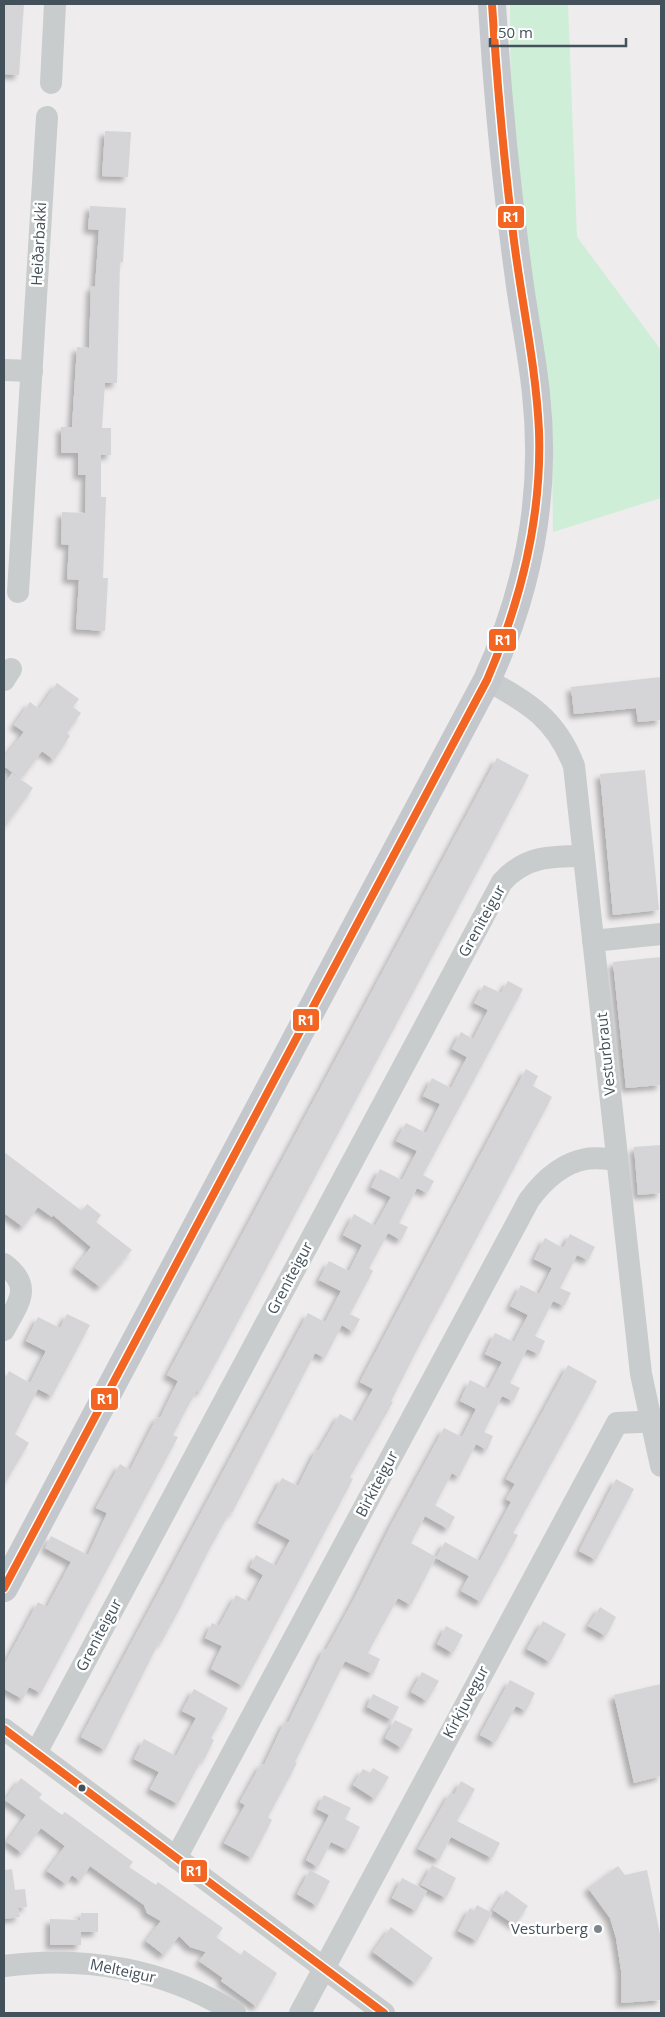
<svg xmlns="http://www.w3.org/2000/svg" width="665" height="2017" viewBox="0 0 665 2017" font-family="'Open Sans',sans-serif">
<defs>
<filter id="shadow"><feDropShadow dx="-4.5" dy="4.5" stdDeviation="2.5" flood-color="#0004"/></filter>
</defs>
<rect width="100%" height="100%" fill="#eeecec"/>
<polygon fill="#cfeed8" points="510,4 568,4 577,237 661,350 661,498 553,532 552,433 511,130"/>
<g fill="#d5d5d7" filter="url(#shadow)">
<polygon points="4,4 24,4 19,75 4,74"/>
<polygon points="105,131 131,132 128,177 102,176"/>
<polygon points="90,206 126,208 123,262 120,262 117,383 105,383 102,428 111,428 111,455 101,455 101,497 106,497 103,578 108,578 105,631 76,629 79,580 67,579 69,545 61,544 62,512 85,513 86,475 78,475 78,453 61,453 61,427 72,427 77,347 89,348 91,286 95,287 99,230 88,229"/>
<polygon points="661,677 661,720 638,722 636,708 574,714 571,687"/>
<polygon points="57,683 79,699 73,707 81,713 67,733 70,736 54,760 42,751 21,779 4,766 4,758 24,732 14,725 30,702 39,709"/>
<polygon points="497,758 529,775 217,1361 200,1392 197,1390 186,1410 173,1435 178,1437 41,1693 29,1687 23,1699 4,1689 4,1665 38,1602 47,1607 71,1562 45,1548 51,1536 88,1555 107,1513 96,1508 120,1464 130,1470 157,1417 160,1418 178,1381 167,1375"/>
<polygon points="645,770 659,910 613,915 600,774"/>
<polygon points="12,773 33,788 4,828 4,784"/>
<polygon points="661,957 661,1085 626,1088 613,962"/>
<polygon points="508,981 523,989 423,1175 434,1181 427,1193 417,1188 399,1223 408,1227 401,1240 388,1233 369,1268 373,1271 350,1314 360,1319 353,1332 342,1325 325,1358 315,1353 232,1513 230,1512 209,1550 178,1612 161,1643 159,1642 105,1750 81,1737 308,1313 325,1322 341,1291 319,1280 329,1261 349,1271 362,1245 343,1235 354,1214 375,1226 391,1197 371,1187 380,1169 402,1180 417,1151 396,1141 406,1123 426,1133 440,1104 423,1096 432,1078 451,1088 467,1057 452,1049 461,1032 473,1039 488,1010 474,1003 484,985 501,993"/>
<polygon points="526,1069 538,1076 533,1086 552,1097 419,1346 391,1401 393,1402 350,1477 353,1479 243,1686 211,1669 222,1646 205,1638 212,1623 219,1626 236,1595 249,1602 263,1575 250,1567 256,1555 276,1566 290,1540 258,1523 282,1478 298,1486 316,1450 318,1451 340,1414 355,1422 373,1389 360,1382"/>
<polygon points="661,1145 661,1193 638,1195 634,1147"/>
<polygon points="4,1152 82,1211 87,1204 101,1215 96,1222 132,1250 100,1287 75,1268 91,1247 53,1215 52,1217 38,1207 23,1227 4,1213"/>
<polygon points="570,1234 595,1247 588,1260 577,1255 560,1288 571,1293 564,1306 553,1301 535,1336 545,1341 539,1354 527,1349 510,1383 520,1388 513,1401 502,1396 484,1432 493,1436 487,1450 476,1444 459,1477 452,1473 435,1505 455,1517 448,1529 425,1516 411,1543 436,1557 411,1605 398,1598 380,1630 368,1653 380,1659 373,1674 345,1661 295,1762 297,1763 268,1817 272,1820 252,1858 224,1843 245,1805 240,1802 261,1764 264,1765 285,1721 288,1723 324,1649 326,1650 354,1599 390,1527 444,1428 462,1437 476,1409 460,1401 470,1380 488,1389 502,1362 485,1354 495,1333 514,1342 528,1315 510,1306 521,1285 539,1294 552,1268 534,1259 545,1238 563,1248"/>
<polygon points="67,1314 90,1325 52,1396 38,1389 15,1434 29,1443 4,1485 4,1381 9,1371 30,1383 46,1351 26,1341 38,1317 60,1328"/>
<polygon points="568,1365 597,1381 513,1533 518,1535 481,1602 461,1591 469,1576 436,1558 445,1542 480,1561 511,1502 506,1499 515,1484 506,1479"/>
<polygon points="616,1479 634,1489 596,1560 579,1551"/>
<polygon points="600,1607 616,1617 606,1636 588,1626"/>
<polygon points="543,1621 566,1634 550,1662 527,1649"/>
<polygon points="446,1626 463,1635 453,1653 437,1644"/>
<polygon points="422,1672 439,1681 427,1701 411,1692"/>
<polygon points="510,1680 535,1693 526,1711 516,1706 495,1743 480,1735"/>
<polygon points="661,1684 661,1776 634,1783 614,1695"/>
<polygon points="194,1689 228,1708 211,1738 214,1740 204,1760 202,1759 178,1804 150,1789 159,1772 134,1759 144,1739 176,1756 196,1718 182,1711"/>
<polygon points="373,1694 399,1707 392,1720 367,1707"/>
<polygon points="395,1720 413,1729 402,1748 385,1738"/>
<polygon points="373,1768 389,1777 375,1799 353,1785 363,1769 370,1773"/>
<polygon points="21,1778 42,1794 39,1798 62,1815 65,1812 133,1862 129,1867 156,1885 158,1882 223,1928 216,1937 241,1955 244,1950 277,1973 257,2007 221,1981 223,1978 199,1961 206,1952 190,1947 179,1936 164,1955 146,1941 161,1921 147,1913 144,1905 90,1866 80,1881 72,1875 66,1884 47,1871 65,1846 41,1828 22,1853 7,1842 26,1815 5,1800"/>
<polygon points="461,1781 475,1789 457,1821 500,1843 492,1858 451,1837 439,1860 418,1849 450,1793 454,1795"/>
<polygon points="324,1795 351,1808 345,1819 360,1827 348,1850 331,1842 318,1867 306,1860 329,1815 317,1809"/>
<polygon points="432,1865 456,1878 446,1898 421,1885"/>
<polygon points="618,1866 625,1875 647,1870 661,1939 661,2000 621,2003 621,1970 616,1938 610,1918 588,1888"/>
<polygon points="12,1869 15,1890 25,1889 27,1907 18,1908 20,1917 4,1919 4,1870"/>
<polygon points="310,1870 330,1881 317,1906 297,1894"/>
<polygon points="402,1878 427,1891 416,1911 392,1898"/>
<polygon points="506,1890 528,1906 515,1925 493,1910"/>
<polygon points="477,1905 492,1913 477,1941 458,1931 470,1908 474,1911"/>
<polygon points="81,1913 98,1913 98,1932 81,1932 81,1945 50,1945 50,1919 80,1920"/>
<polygon points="391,1927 433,1958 415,1983 373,1952"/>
</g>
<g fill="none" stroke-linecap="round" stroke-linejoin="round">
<g stroke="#c8cccd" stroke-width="22">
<polyline points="51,83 55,4"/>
<polyline points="4,370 32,371"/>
<polyline points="18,592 47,117"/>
<polyline points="4,680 11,669"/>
<path d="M487,680C529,703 556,719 574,766L641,1374L661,1466"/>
<polyline points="593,941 661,934"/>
<path d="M4,1264C34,1287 18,1303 4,1330"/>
<polyline points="4,1729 384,2013"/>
<path d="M36,1753L502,882C525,856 551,856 584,856"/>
<path d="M176,1858L529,1200C543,1181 562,1163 586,1159C595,1157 607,1159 617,1160"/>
<path d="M4,1966C84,1955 166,1969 235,2013"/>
<polyline points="300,2013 617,1423 661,1421"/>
</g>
<path stroke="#c4c8cc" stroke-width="28" d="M4,1588L487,680C529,589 547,494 536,394C532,353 523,312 518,271C506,182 497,93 492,4"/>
<defs>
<g id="bus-1">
<path d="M4,1588L487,680C521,601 542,518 539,431C536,367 522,304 514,241C504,162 497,83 492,4"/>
<polyline points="4,1729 384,2013"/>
</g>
</defs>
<use href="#bus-1" stroke="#fff" stroke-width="11"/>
<use href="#bus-1" stroke="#f26522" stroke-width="8"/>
</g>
<circle fill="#43515a" stroke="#fff" stroke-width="2" cx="82" cy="1788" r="4.5"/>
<circle fill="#7f878d" stroke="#fff" stroke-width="2" cx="598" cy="1929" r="5"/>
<g text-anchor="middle" stroke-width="5" stroke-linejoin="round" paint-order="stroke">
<g font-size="15" fill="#43515a" stroke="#fff">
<text transform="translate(39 244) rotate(-87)" y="5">Heiðarbakki</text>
<text transform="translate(482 921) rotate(-61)" y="5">Greniteigur</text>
<text transform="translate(606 1054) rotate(-96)" y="5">Vesturbraut</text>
<text transform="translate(290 1278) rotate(-62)" y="5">Greniteigur</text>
<text transform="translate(377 1484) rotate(-62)" y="5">Birkiteigur</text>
<text transform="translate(99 1635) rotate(-62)" y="5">Greniteigur</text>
<text transform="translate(466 1702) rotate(-62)" y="5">Kirkjuvegur</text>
<text transform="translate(123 1971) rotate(12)" y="5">Melteigur</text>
</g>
<g font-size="15" fill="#43515a" stroke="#fff" text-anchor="end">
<text x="588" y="1934">Vesturberg</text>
</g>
</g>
<g stroke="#fff" stroke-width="2">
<rect x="497" y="205" width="28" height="24" rx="5" fill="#f26522"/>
<rect x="488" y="628" width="29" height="24" rx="5" fill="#f26522"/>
<rect x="292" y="1008" width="28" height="24" rx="5" fill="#f26522"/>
<rect x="90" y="1387" width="29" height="24" rx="5" fill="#f26522"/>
<rect x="180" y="1859" width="28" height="24" rx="5" fill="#f26522"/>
</g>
<g font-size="14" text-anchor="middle" font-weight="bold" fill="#fff">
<text x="511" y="222">R1</text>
<text x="503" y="645">R1</text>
<text x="306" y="1025">R1</text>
<text x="105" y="1404">R1</text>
<text x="194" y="1876">R1</text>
</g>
<rect width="665" height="2017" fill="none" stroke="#43515a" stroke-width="10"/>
<path d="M490 38v8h136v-8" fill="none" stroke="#43515a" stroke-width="2.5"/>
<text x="498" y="38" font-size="15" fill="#43515a" stroke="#ffffff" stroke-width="4" paint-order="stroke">50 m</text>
</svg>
